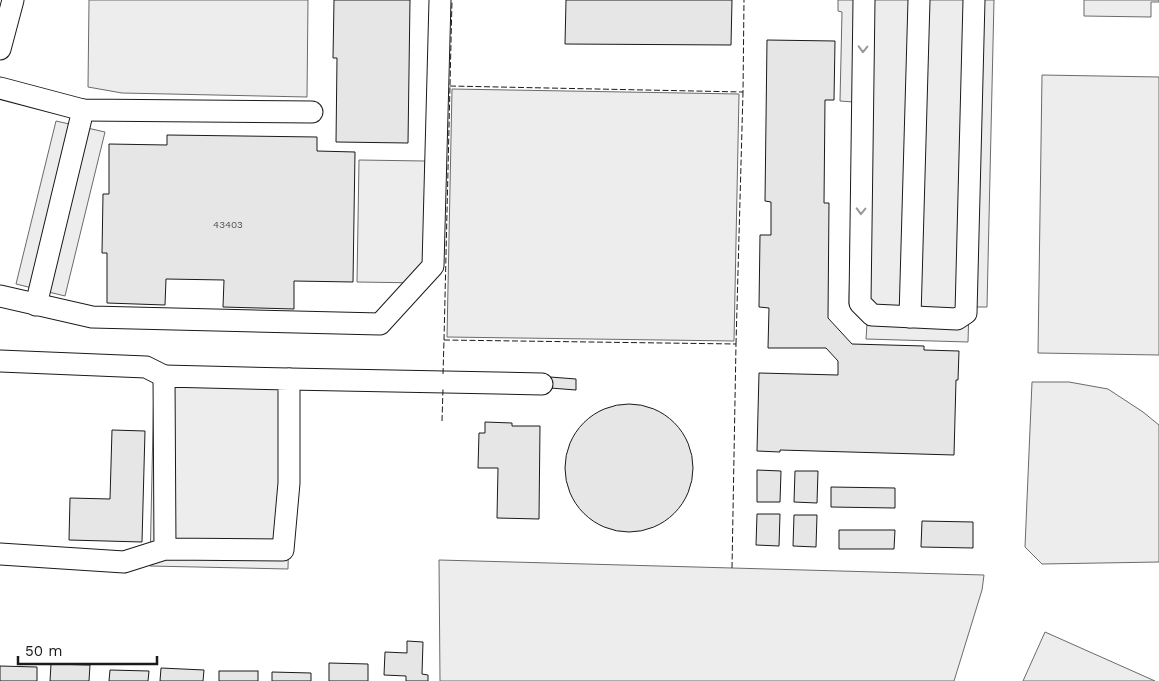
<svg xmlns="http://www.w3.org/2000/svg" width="1159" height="681" viewBox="0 0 1159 681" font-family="'Work Sans',sans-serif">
<rect width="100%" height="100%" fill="#fff"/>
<g fill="#ededed" stroke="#6a6a6a">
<polygon points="89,0 308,0 307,97 122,93 88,87"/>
<polygon points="838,0 994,0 987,307 969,307 968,342 866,339 867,323 849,304 853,102 840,101 842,12 838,11"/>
<polygon points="1084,0 1159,0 1159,2 1151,2 1151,17 1084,16"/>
<polygon points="1042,75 1159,77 1159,355 1038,353"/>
<polygon points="452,89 739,94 734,341 447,337"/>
<polygon points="56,121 105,132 65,296 16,284"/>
<polygon points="359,160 425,161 423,283 357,282"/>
<polygon points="154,380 292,384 288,569 150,566"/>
<polygon points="1032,382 1069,382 1108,389 1143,412 1159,425 1159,562 1042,564 1025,547"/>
<polygon points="439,560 732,568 984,575 982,590 954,681 440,681"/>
<polygon points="1045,632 1155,681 1023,681"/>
</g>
<g fill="#e6e6e6" stroke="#1a1a1a">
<polygon points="334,0 410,0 408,143 336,142 337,58 333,58"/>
<polygon points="566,0 732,0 731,45 565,44"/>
<polygon points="767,40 835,41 834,100 825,100 824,203 829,203 828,318 852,344 924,346 924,350 959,351 958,380 956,380 954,455 780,450 780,452 757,451 759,373 838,375 838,361 826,348 768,348 769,308 759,307 760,235 771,235 771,202 765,201"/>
<polygon points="167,135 317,137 317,151 355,152 353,282 294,281 294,309 223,307 224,280 166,279 165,305 107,303 107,253 102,253 103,194 109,194 109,144 167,145"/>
<polygon points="550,377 576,379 576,390 550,388"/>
<circle cx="629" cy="468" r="64"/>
<polygon points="485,422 512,423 512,426 540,426 539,519 497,518 498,468 478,468 479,433 485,433"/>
<polygon points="112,430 145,431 142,542 69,540 70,498 110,499"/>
<polygon points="757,470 781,471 780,502 757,502"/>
<polygon points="795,471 818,471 817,503 794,502"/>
<polygon points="831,487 895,488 895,508 831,507"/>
<polygon points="757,514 780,514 779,546 756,545"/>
<polygon points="794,515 817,515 816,547 793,546"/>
<polygon points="922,521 973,522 973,548 921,547"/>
<polygon points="839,530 895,530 894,549 839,549"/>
<polygon points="407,641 423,642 422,674 428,675 428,681 406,681 406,676 384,675 385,652 407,653"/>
<polygon points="329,663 368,664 368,681 329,681"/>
<polygon points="51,664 90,665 89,681 50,681"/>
<polygon points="0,666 37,667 37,681 0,681"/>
<polygon points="161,668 204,670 203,681 160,681"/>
<polygon points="110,670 149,671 148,681 109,681"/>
<rect x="219" y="671" width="39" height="10"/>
<polygon points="272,672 311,673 311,681 272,681"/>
</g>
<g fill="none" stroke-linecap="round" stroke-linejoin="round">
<defs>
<g id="minor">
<polyline points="864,0 860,303 872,315 957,319 966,313 974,0"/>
<polyline points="0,49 13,0"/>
<polyline points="0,88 83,110 312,112"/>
<polyline points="0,296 92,317 380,324 433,266 440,0"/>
<polyline points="36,305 83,110"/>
<polyline points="910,317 919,0"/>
<polyline points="0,361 146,367 164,376"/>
<polyline points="289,379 542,384"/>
<polyline points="0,554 124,562 165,549 283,550 289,483 289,379 164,376 165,549"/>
</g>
</defs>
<use href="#minor" stroke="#1a1a1a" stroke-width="23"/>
<use href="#minor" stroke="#fff" stroke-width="21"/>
<g stroke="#1a1a1a" stroke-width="1" stroke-dasharray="6 2.5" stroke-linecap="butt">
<polyline points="450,86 743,92 744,0"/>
<polyline points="444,340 452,0"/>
<polyline points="736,344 743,92"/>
<polyline points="443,374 444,340 736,344 732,568"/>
<polyline points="442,421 443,389"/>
</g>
</g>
<defs><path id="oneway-chevron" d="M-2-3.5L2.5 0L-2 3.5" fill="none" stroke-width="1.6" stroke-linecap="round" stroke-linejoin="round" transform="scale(1.25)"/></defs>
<g stroke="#989898">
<use href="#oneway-chevron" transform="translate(863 49) rotate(91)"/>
<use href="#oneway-chevron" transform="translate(861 211) rotate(91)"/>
</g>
<g text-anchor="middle" stroke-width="4" stroke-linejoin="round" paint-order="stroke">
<g font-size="10" fill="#4d4d4d">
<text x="228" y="228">43403</text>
</g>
</g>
<path d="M18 656v8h139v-8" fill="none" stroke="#1a1a1a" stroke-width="2.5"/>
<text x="25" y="656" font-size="15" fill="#1a1a1a" stroke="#ffffff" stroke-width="4" paint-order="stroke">50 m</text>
</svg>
